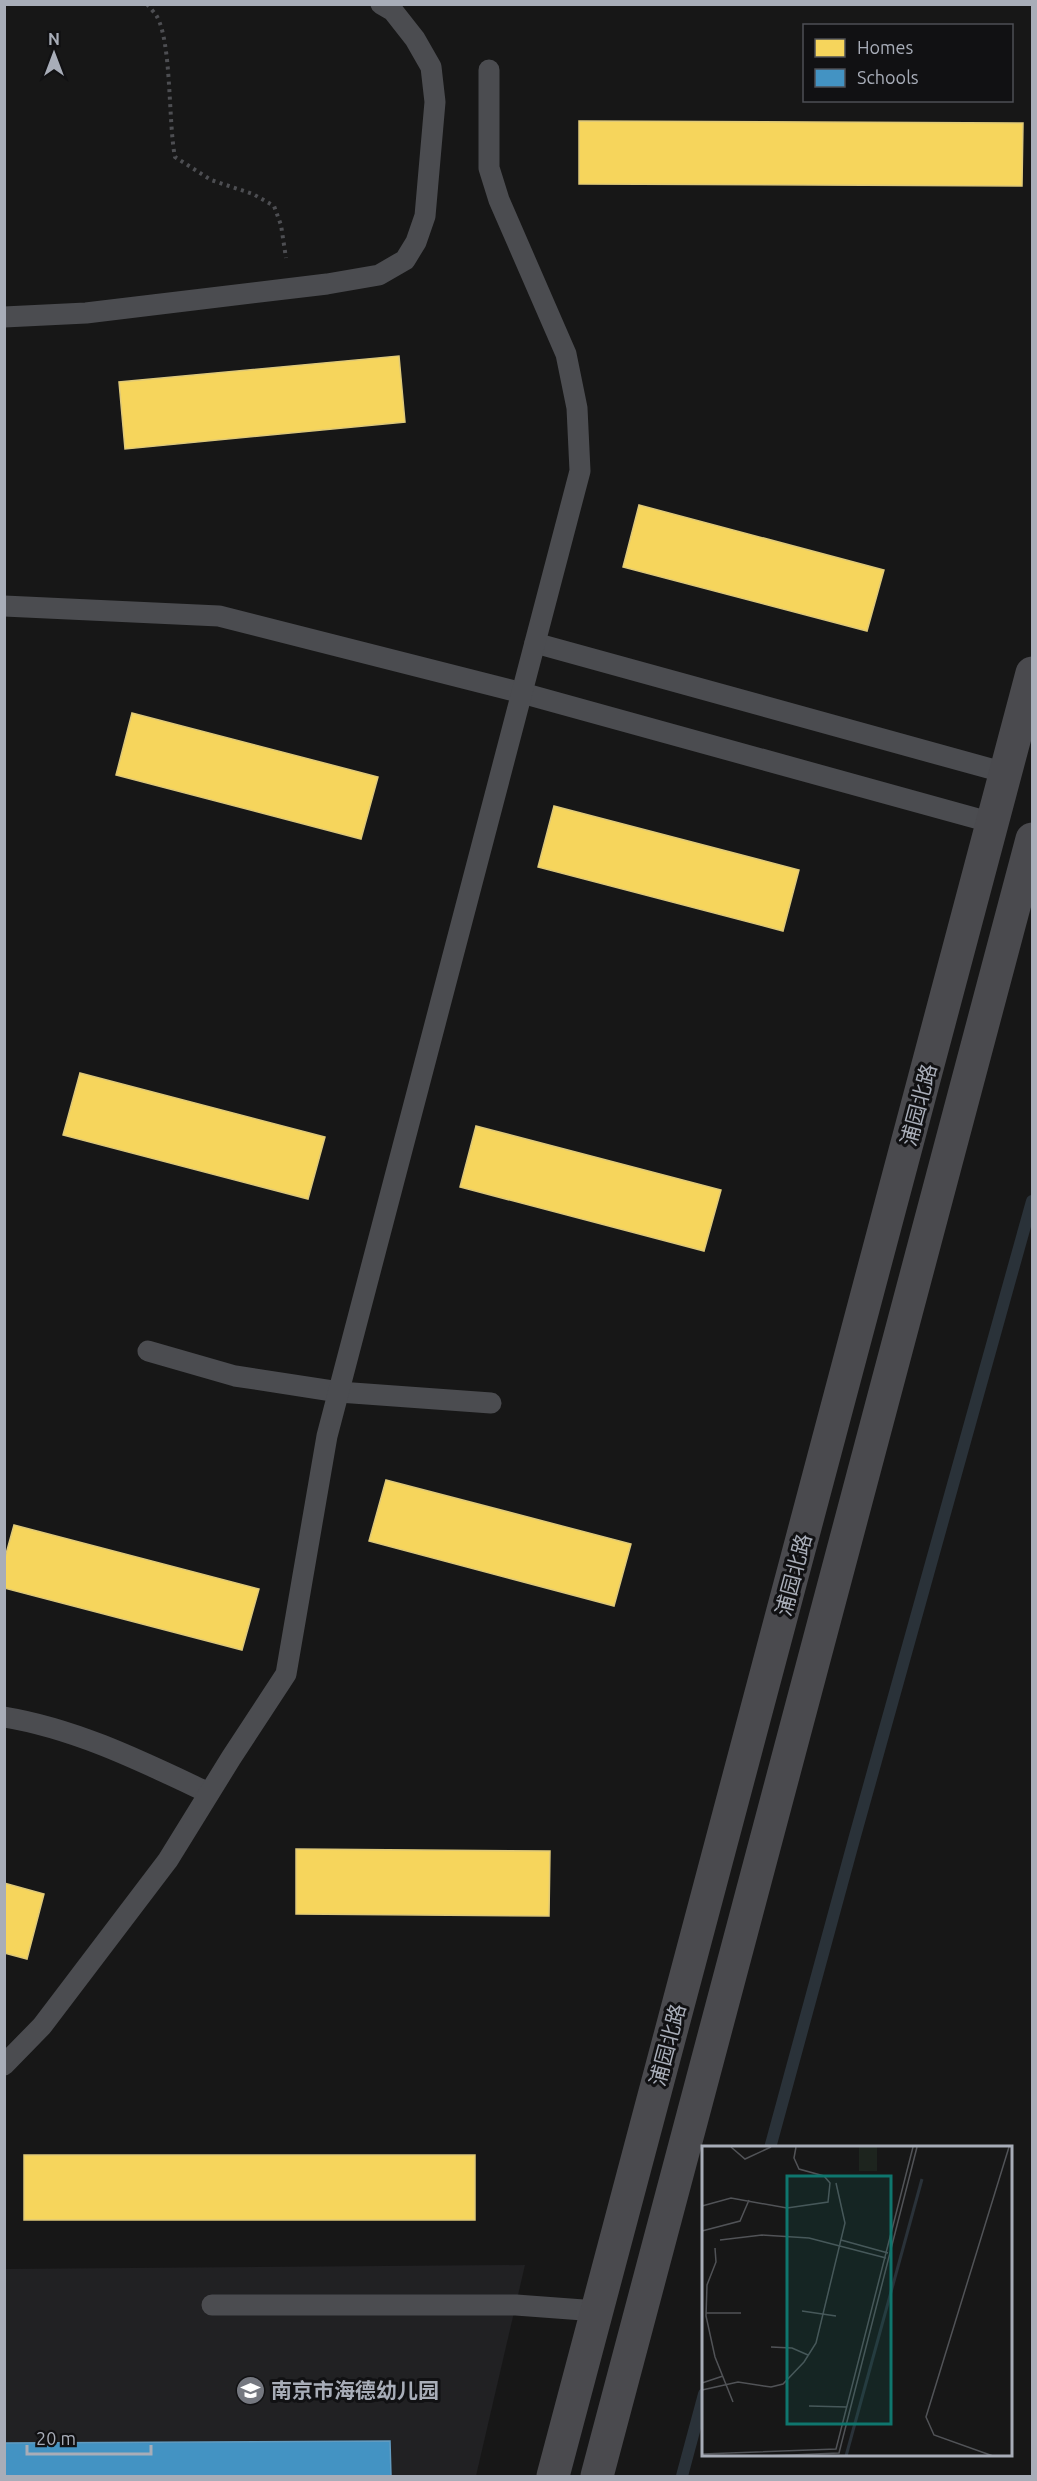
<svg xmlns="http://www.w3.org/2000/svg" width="1037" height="2481" viewBox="0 0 1037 2481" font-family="Ubuntu,'Noto Sans SC',sans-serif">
<rect width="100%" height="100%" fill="#171717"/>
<polygon fill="#212123" points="525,2265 476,2476 5,2476 4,2269"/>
<g fill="#f6d55c" stroke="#dfc978" stroke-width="1.5">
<polygon points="579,121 1023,123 1022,186 579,184"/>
<polygon points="399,356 405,422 125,449 119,382"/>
<polygon points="639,505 884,570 867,631 623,567"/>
<polygon points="132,713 378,777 361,839 116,775"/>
<polygon points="554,806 799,870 783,931 538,867"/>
<polygon points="80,1073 325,1137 308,1199 63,1135"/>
<polygon points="476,1126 721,1190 704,1251 460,1187"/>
<polygon points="386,1480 631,1544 614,1606 369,1541"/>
<polygon points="14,1525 259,1589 242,1650 4,1588 4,1561"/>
<polygon points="296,1849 550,1851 549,1916 296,1914"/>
<polygon points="4,1883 44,1894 27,1959 4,1953"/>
<rect x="24" y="2155" width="451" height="65"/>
</g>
<polygon fill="#4393c3" stroke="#619bc0" stroke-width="1.5" points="390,2441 391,2476 4,2476 4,2443"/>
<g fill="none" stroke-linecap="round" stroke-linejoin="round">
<g stroke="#2a3239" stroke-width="12">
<polyline points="770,2148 855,1836 1032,1201"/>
<polyline points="682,2476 704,2394"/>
</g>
<path stroke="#4d4e52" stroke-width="4" stroke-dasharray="3 4.5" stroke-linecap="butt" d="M147,4C150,8 154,12 156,15C172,40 168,122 175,157L211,180L253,194L274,206L281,225L286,258"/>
<g stroke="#4b4c50" stroke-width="21">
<polyline points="4,317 86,313 327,284 379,275 405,260 416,242 425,216 435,102 431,67 415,39 393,11 381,4"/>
<polyline points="4,606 219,616 522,693 993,823"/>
<polyline points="535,643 1006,773"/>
<polyline points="148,1351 235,1376 339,1392 491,1403"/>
<path d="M4,1717C77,1729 143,1762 209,1793"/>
<polyline points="4,2065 42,2026 168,1860 231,1758 286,1674 327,1436 580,471 577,408 566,354 499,200 489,168 489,70"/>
<polyline points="212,2305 516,2305 597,2311"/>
</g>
<g stroke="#4a4a4e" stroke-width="33">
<polyline points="553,2476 1032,673"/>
<polyline points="597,2476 1032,839"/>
</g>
</g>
<defs>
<symbol id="school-disc" viewBox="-11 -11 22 22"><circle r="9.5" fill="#757880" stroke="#111113"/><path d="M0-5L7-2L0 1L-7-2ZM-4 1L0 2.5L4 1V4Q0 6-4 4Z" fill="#fff"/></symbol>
</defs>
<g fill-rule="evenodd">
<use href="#school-disc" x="234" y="2374" width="33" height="33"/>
</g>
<g text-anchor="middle" stroke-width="6" stroke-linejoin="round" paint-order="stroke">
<g font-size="21" fill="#a8adb8" stroke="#111113">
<text transform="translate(919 1105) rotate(-75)" y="7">浦园北路</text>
<text transform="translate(794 1575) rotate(-75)" y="7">浦园北路</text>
<text transform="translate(668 2045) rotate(-75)" y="7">浦园北路</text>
</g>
<g font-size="21" font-weight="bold" fill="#a8adb8" stroke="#111113" text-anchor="start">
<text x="271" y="2398">南京市海德幼儿园</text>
</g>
</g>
<g transform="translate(702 2146)">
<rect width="310" height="310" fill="#171717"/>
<path d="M157,1H175V25H157Z" fill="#1d241e"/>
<path fill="none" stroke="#2a3239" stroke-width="3" d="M144,310L220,33"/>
<path fill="none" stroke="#515357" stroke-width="1.5" d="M29,1L43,13L69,1M0,60L29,52L85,62L126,56L128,37L122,30L97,23L92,12L94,1M0,85L38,75L47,54M18,94L60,89L107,92L184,112M139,94L186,107M13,102L14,116L5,139L4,170L13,211L31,256M100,165L134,170M4,167H39M69,201L90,202L106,209M0,237L21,230M0,244L36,236L69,241L81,238L102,216L114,197L143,77L134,37M107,260L145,261M0,308L134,303L211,1M64,310L137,307L215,1M291,310L232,289L224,271L307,1"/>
<path fill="#0f766e" fill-opacity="0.15" stroke="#0f766e" stroke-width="3" d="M85,30H189V278H85Z"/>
<rect width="310" height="310" fill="none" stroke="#a8adb8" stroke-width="3"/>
</g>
<rect width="1037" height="2481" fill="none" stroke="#a8adb8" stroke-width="12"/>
<rect x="803" y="24" width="210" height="78" fill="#111113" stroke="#4d4f55" stroke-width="1.5"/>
<rect x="815" y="39" width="30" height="18" fill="#f6d55c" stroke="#4d4f55" stroke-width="1.5"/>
<text x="857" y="54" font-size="18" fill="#a8adb8">Homes</text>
<rect x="815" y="69" width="30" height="18" fill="#4393c3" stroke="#4d4f55" stroke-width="1.5"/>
<text x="857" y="84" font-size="18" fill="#a8adb8">Schools</text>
<g transform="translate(54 54)" stroke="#111113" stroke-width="4.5" paint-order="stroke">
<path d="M0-4.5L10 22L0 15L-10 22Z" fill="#a8adb8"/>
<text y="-9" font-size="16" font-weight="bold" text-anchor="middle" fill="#a8adb8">N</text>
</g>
<path d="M27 2445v9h124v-9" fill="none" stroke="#a8adb8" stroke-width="3"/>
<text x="36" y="2445" font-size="18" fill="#a8adb8" stroke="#111113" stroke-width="4.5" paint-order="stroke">20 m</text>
</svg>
